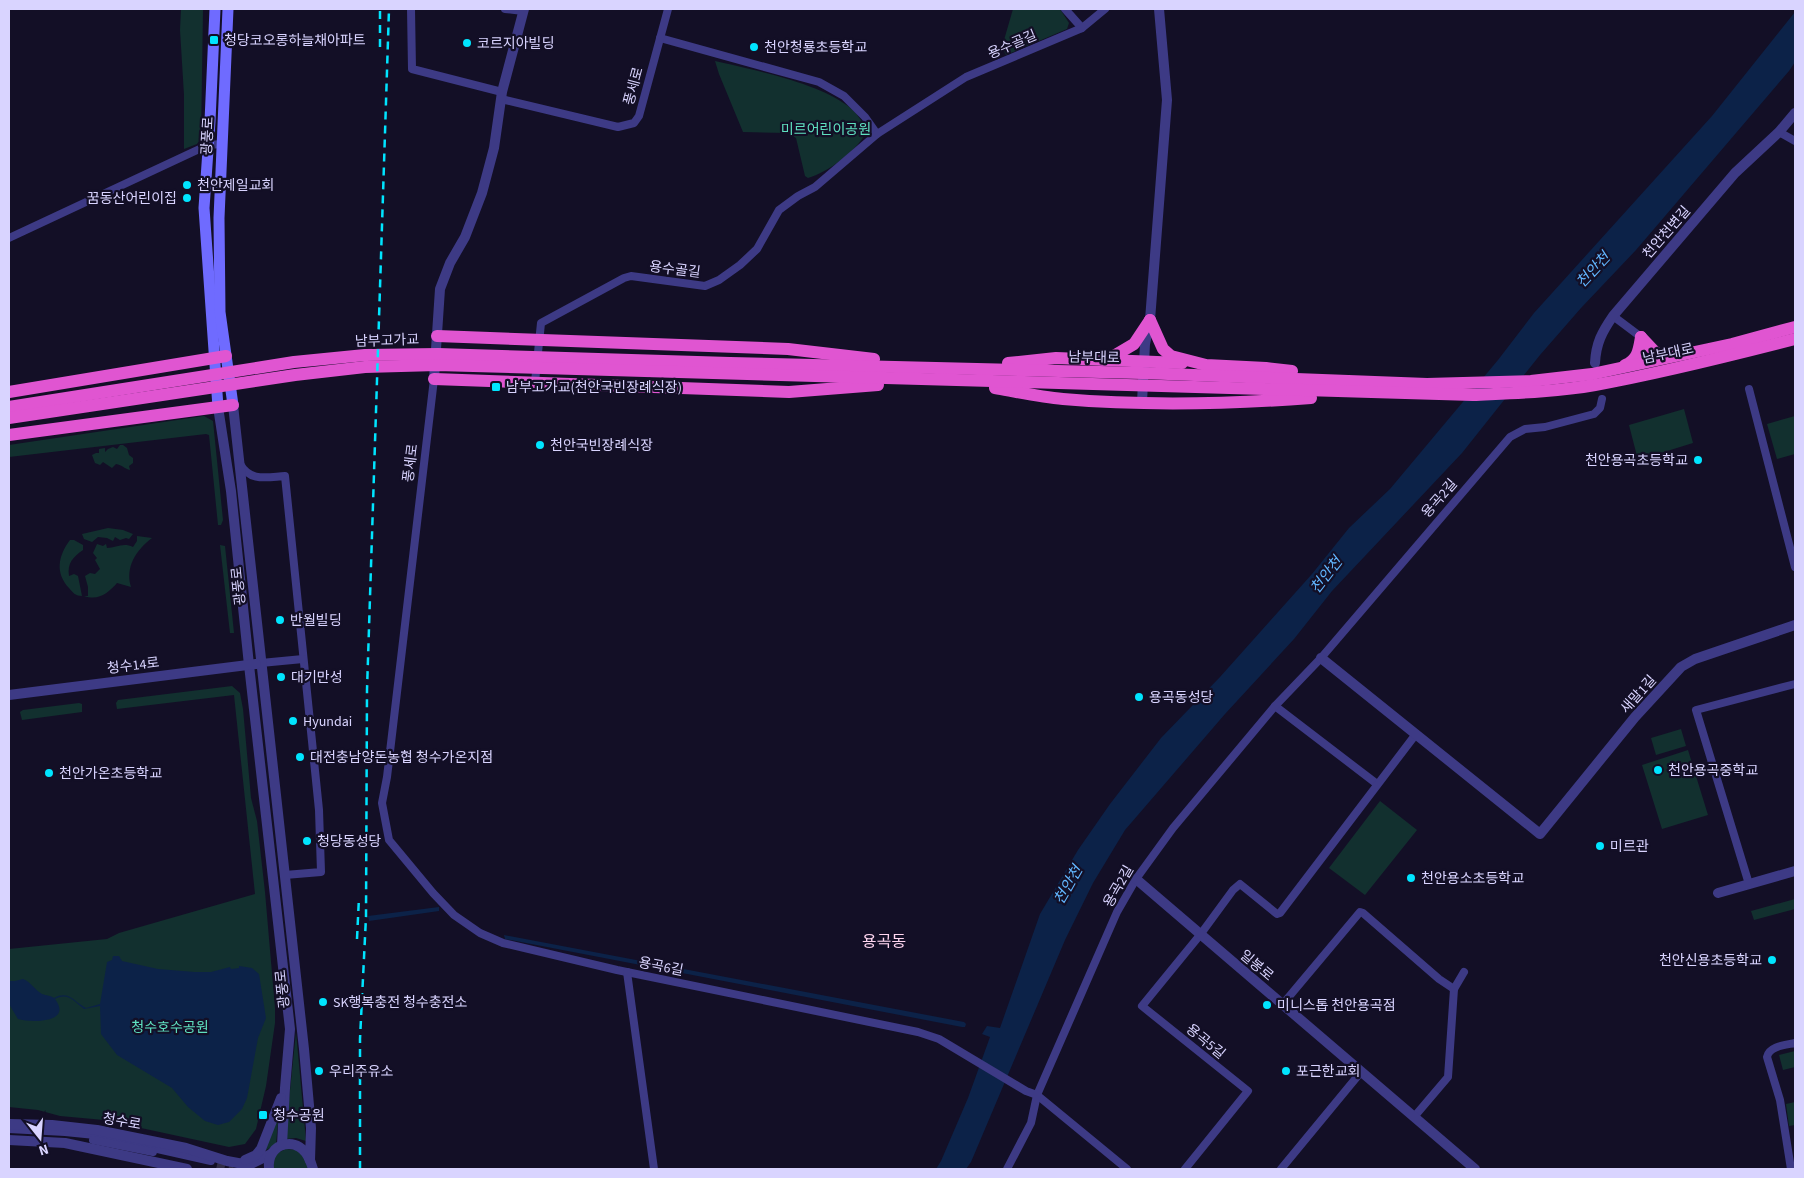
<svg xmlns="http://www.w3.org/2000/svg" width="1804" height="1178" viewBox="0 0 1804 1178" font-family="'Source Sans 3','Noto Sans KR',sans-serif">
<rect width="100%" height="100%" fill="#130f26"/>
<g fill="#12302f">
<polygon points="181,9 203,10 201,138 197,144 184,149 184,95 180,30"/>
<polygon points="1013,9 1060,9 1069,23 1067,29 1006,55 1002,47"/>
<path d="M715,61C754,70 816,82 848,106C856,112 862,121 867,130C860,149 827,173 808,178L805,176L796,138L788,133L743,132L719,74Z"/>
<polygon points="1684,409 1693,443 1638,460 1629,425"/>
<polygon points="204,416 213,421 223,520 221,525 218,525 209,435 206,434 9,457 9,445"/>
<polygon points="1795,416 1795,454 1777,459 1767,424"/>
<path d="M120,445H123L127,448L129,455L133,458V463L129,466L130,470C125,469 122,465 116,464L112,468L103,462L100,465L95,463L92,455L96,453H99V449L105,448V452L108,449L113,447L117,449Z"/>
<polygon points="108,528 123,530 133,534 129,539 126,538 120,540 115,537 113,541 107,538 98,537 92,542 84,539 82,534"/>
<path d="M137,536L152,538C136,550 125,567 131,587L117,583C108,593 99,601 84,596H88V587L85,576L90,573L95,574L100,569L95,560L97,558L93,553L97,544L103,546L106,544L107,548C116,548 123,542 133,547L137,541Z"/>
<path d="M70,540H74L83,545V550C73,557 67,563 69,576L74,574L78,576L82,596C76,596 73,593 69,588C55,573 58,556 70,540Z"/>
<polygon points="220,545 225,546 234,633 230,633"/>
<polygon points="232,686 240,693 243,709 251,798 257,821 265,892 275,1008 275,1023 266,1086 256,1129 245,1144 229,1147 104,1120 60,1116 38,1110 9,1107 9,949 107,939 119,933 255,894 234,695 117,709 116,703 118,700"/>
<polygon points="79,703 82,704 82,712 22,720 20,712 23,710"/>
<polygon points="1681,729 1686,746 1656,755 1651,738"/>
<polygon points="1688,750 1708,815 1662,829 1642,765"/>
<polygon points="1380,801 1417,830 1365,895 1329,868"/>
<polygon points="1795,899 1795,909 1754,920 1751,911"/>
<polygon points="296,1032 306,1141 296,1138 285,1139"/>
<polygon points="1795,1051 1795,1067 1783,1070 1779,1055"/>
<polygon points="1795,1102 1795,1125 1789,1126 1786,1104"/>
<polygon points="279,1111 276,1144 263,1152"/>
<polygon points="286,1149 299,1150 308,1165 307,1169 271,1169 275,1154"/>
</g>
<g fill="#0c2248">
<polygon points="1795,12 1795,62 1789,71 1636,250 1581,308 1540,355 1462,453 1332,591 1294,639 1225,714 1125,830 1093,883 1065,940 971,1162 966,1169 936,1169 941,1161 968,1098 990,1037 982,1034 987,1026 1000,1028 1040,914 1078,850 1110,804 1161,738 1220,677 1312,574 1349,528 1390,489 1498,360 1534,313 1712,116"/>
<polygon points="439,907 439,911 369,921 368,916"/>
<polygon points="504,935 964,1022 966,1024 965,1027 962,1027 505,939"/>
<path d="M113,956H119L122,961L158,969L195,972H211L230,967L231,969L239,968V966L252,968L259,974L266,1018L258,1038L247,1098L242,1109L229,1122L218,1125L205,1121L188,1107L172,1088L117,1055L101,1034L100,1006L84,1009C74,1002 69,992 55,999C73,1023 32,1023 18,1019L9,1004V981H15L23,979C31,982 35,990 42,994C47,996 50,995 54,998C69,990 74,1002 86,1008L100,1004L107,962L112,960Z"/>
</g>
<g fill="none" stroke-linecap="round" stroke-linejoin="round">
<polyline stroke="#312d47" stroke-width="8" stroke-dasharray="8 4" stroke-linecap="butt" points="217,1165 233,1169"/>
<g stroke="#3d3a85" stroke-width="8">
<polyline points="411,9 412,69 502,92"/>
<polyline points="505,9 523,11"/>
<polyline points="1065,9 1082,28"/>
<polyline points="660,38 819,82 844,96 865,117 877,134"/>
<polyline points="501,99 618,127 634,123 639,116 668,9"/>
<polyline points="1779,132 1795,141"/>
<polyline points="9,238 208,145 222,144"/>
<polyline points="1613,316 1641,337"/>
<polyline points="434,379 387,777 382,803 389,840 433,893 454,915 480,933 503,943 617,970 918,1032 939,1039 1026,1091 1037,1095 1127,1169"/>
<polyline points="535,382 541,323 624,278 631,276 705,286 719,280 740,265 757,249 779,210 798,196 815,187 877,134 966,77 1082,28 1105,9"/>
<polyline points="1749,389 1795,567"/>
<path d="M240,464C250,482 267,477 285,476L319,810L321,872L285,875"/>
<polyline points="261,663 303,659"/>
<polyline points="1275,706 1377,784"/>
<polyline points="1749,884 1696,710 1795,684"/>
<polyline points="627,972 654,1169"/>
<polyline points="1282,1005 1360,912 1363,913 1439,979 1454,989"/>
<polyline points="1414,1117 1448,1077 1454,989 1464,972"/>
<polyline points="9,1129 65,1132 95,1135 211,1161"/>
<polyline points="93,1140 153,1152"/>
<polyline points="1007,1169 1031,1123 1037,1095 1117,912 1136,879 1173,828 1275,706 1321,658 1510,437 1525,429 1545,427 1594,414 1600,408 1602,399"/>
<polyline points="1185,1169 1248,1091 1142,1006 1200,935 1233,890 1240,884 1277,914 1280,913 1416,734"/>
<polyline points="1281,1169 1361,1072"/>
<path d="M1791,1169L1780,1100L1767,1057C1769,1046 1786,1045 1795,1043"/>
</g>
<g stroke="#3d3a85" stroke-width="10">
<path d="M1595,363C1596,343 1602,332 1613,316L1735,173L1779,132L1795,113"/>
<polyline points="434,379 440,289 450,263 465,237 482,193 494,148 502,92 524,9"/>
<polyline points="1142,402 1145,344 1150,320 1167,100 1159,9"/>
<polyline points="233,405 304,1049 311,1128 310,1160 313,1169"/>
<polyline points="218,407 231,491 249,665 290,1029 285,1088 282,1145"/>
<polyline points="1321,658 1540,834 1635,717 1681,667 1695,659 1795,625"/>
<polyline points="9,695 256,664"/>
<polyline points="1136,879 1475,1169"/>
<polyline points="1718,893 1795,871"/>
<polyline points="9,1124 52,1125 97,1130 186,1148 227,1161 249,1165 271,1154"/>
<polyline points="9,1140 65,1143 187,1169"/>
<polyline points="245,1160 256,1155 261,1149 281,1098"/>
<path d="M269,1169C266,1141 301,1134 310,1161"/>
</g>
<g stroke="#6f6bff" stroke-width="11">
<polyline points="215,9 210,121 204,208 218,407"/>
<polyline points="228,9 219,218 220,312 233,405"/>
</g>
<g stroke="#e055d1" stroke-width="12">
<polyline points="1150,320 1163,349 1171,356 1206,365 1266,368 1292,371"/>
<polyline points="437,336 788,349 874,359"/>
<polyline points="1641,337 1656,353 1668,357"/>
<polyline points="1107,360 1182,363"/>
<polyline points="1008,363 1056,358 1107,360 1134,344 1150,320"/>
<path d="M1625,365C1638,360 1639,349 1641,337"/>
<polyline points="434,379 789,392 878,385"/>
<path d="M995,388C1017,392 1040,397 1063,399C1145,406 1229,404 1311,398"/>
<polyline points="9,392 226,356"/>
<polyline points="9,407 294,362 365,355 438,354 730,363 1142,373 1427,384 1531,381 1592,374 1732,344 1795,327"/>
<path d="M9,418L295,375L365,367L437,365L1473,395C1514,393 1555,392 1595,385C1662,373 1729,356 1795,339"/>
<polyline points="9,435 233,405"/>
</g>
<g stroke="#00e5ff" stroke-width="2.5" stroke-dasharray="8 6" stroke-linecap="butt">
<polyline points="380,47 380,9"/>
<polyline points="357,939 359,897"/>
<polyline points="360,1169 360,1039 366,917 367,690 389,9"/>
</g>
</g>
<g fill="#00e5ff" stroke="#130f26" stroke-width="2">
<rect x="209" y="35" width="10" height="10" rx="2.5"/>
<circle cx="467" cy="43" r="5"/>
<circle cx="754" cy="47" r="5"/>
<circle cx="187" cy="185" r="5"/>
<circle cx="187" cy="198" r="5"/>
<rect x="491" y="382" width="10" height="10" rx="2.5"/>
<circle cx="540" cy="445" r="5"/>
<circle cx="1698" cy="460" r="5"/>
<circle cx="280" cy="620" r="5"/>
<circle cx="281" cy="677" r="5"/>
<circle cx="1139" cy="697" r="5"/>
<circle cx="293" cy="721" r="5"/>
<circle cx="300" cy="757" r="5"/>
<circle cx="1658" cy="770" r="5"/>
<circle cx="49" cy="773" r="5"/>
<circle cx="307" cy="841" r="5"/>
<circle cx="1600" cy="846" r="5"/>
<circle cx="1411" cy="878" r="5"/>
<circle cx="1772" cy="960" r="5"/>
<circle cx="323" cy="1002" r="5"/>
<circle cx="1267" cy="1005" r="5"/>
<circle cx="319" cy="1071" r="5"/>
<circle cx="1286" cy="1071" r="5"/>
<rect x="258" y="1110" width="10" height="10" rx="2.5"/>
</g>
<g text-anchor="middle" stroke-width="4.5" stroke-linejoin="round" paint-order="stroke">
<g font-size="14" fill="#d9d4ff" stroke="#130f26" text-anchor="start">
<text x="224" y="45">청당코오롱하늘채아파트</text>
<text x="477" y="48">코르지아빌딩</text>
<text x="764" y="52">천안청룡초등학교</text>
<text x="197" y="190">천안제일교회</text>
<text x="177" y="203" text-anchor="end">꿈동산어린이집</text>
<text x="506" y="392">남부고가교(천안국빈장례식장)</text>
<text x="550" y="450">천안국빈장례식장</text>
<text x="1688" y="465" text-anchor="end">천안용곡초등학교</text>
<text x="290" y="625">반월빌딩</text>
<text x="291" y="682">대기만성</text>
<text x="1149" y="702">용곡동성당</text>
<text x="303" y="726">Hyundai</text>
<text x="310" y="762">대전충남양돈농협 청수가온지점</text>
<text x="1668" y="775">천안용곡중학교</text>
<text x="59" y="778">천안가온초등학교</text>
<text x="317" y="846">청당동성당</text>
<text x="1610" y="851">미르관</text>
<text x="1421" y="883">천안용소초등학교</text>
<text x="1762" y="965" text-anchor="end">천안신용초등학교</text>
<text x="333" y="1007">SK행복충전 청수충전소</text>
<text x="1277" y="1010">미니스톱 천안용곡점</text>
<text x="329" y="1076">우리주유소</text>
<text x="1296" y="1076">포근한교회</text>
<text x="273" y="1120">청수공원</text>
</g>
<g font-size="14" fill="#d9d4ff" stroke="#130f26">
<text transform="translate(1012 44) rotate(-23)" y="5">용수골길</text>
<text transform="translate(633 86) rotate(-75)" y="5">풍세로</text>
<text transform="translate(207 136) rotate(-87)" y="5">광풍로</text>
<text transform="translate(1666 232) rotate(-49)" y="5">천안천변길</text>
<text transform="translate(675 269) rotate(7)" y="5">용수골길</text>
<text transform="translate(387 340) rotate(-2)" y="5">남부고가교</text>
<text transform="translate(1668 353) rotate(-12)" y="5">남부대로</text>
<text transform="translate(1094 357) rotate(1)" y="5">남부대로</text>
<text transform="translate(410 463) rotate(-83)" y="5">풍세로</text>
<text transform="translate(1439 498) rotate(-49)" y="5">용곡2길</text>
<text transform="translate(238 586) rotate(-96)" y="5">광풍로</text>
<text transform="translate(133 665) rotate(-7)" y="5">청수14로</text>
<text transform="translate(1638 694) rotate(-48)" y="5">새말1길</text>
<text transform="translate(1118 886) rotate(-60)" y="5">용곡2길</text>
<text transform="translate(1257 965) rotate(40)" y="5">일봉로</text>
<text transform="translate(661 966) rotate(11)" y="5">용곡6길</text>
<text transform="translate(282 989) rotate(-96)" y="5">광풍로</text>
<text transform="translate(1206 1041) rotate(39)" y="5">용곡5길</text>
<text transform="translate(122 1121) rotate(10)" y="5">청수로</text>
</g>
<g font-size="14" fill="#5fe0c0" stroke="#130f26">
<text x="826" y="134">미르어린이공원</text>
<text x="170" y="1032">청수호수공원</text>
</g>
<g font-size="15" font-style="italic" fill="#62b6ff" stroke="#130f26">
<text transform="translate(1593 270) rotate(-47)" y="5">천안천</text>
<text transform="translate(1326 575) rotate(-52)" y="5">천안천</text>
<text transform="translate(1068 885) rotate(-60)" y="5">천안천</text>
</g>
<g font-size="16" fill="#ffd6f0" stroke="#130f26">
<text x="884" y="947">용곡동</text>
</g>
</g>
<rect width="1804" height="1178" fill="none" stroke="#d9d4ff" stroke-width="20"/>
<g transform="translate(40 1138) rotate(163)" stroke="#130f26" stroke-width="4" paint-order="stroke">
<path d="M0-4L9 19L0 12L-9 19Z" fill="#d9d4ff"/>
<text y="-8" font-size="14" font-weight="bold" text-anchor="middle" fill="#d9d4ff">N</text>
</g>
</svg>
